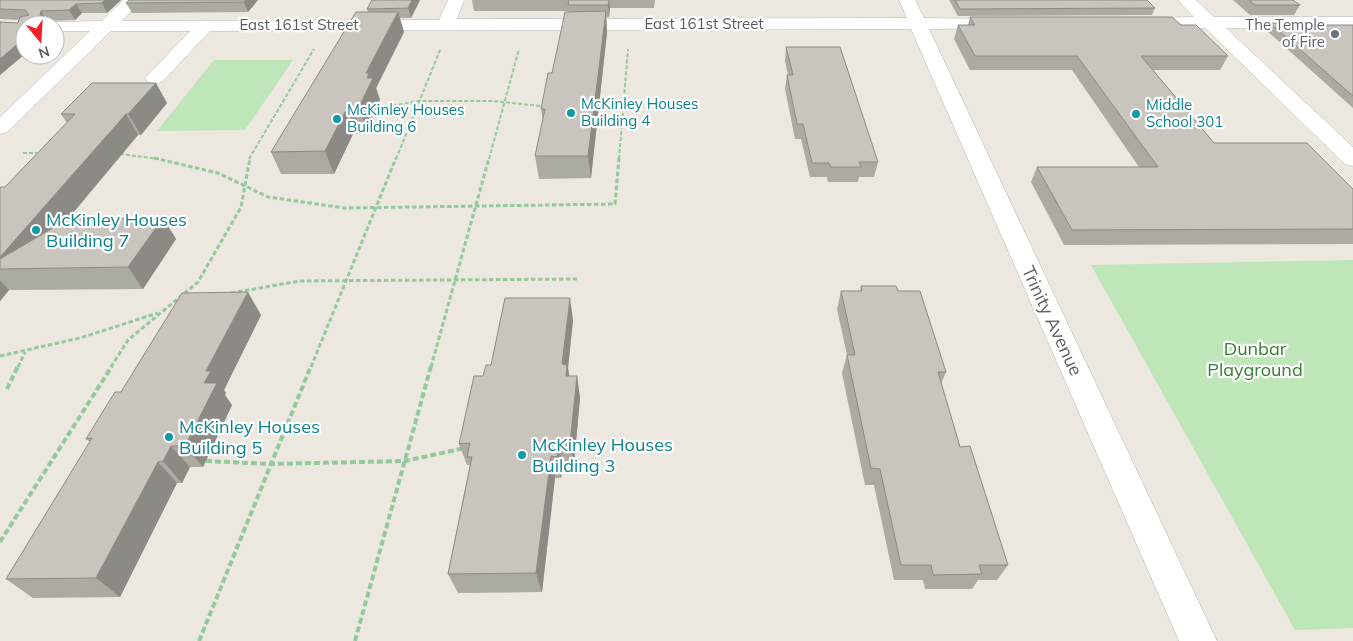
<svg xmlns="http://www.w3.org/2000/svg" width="1353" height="641" viewBox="0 0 1353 641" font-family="Mulish,sans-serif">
<rect width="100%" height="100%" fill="#ece8df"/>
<g fill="#bee6b9">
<polygon points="214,60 293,60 245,130 157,131"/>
<polygon points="1353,260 1353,628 1295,630 1091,265"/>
</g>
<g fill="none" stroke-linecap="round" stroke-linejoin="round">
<defs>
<g id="minor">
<polygon points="123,0 141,0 122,21 439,20 448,0 464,0 457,19 907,18 899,0 915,0 924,18 1013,19 1016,23 1013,27 1007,28 929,29 1217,641 1179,641 911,29 210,31 162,82 155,84 148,82 145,78 190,31 111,31 7,132 0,134 0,117 90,31 55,31 55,25 47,25 49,22 102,21"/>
<polygon points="1178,0 1196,0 1214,17 1353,17 1353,27 1226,28 1353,147 1353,166 1345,164 1205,28 1142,28 1136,27 1133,23 1136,19 1142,18 1194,17"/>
</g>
</defs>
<use href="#minor" stroke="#b2b7bb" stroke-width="1"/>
<g stroke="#93ca9d" stroke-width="2" stroke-dasharray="4 2" stroke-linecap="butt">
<polyline points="375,109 419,101 493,101 541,106"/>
<polyline points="23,153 41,153"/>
<polyline points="120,154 159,159"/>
<polyline points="249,159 314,49"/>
<polyline points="396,159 440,50"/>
<polyline points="489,159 519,49"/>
<polyline points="619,159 628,49"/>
</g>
<g stroke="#93ca9d" stroke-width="3" stroke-dasharray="4.5 2.5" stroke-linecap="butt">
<polyline points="154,158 218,173 268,197 344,208 615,204 619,158"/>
<polyline points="231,293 300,281 577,279"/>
<polyline points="0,356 80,338 158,313"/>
<polyline points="18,367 25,352"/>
<polyline points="111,367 128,340 198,282 241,207 250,158"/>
<polyline points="311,367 396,158"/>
<polyline points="431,367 489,158"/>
</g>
<g stroke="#93ca9d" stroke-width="4" stroke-dasharray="6 3" stroke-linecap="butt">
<polyline points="7,389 18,366"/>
<polyline points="206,461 272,464 405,461 465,448"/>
<polyline points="0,542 112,366"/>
<polyline points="199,641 311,366"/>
<polyline points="355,641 431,366"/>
</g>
<use href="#minor" fill="#fff" fill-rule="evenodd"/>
</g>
<g fill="#ada9a3">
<polygon points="0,0 121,0 107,13 82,13 75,20 49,21 50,23 25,25 25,54 0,75 0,22 18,23 20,20 0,19"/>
<polygon points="129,0 258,0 248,12 132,13 126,3"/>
<polygon points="372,0 420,0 411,18 400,18 404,32 376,88 380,100 366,129 360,129 357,134 353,134 334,174 281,174 271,152 368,12 367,9"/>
<polygon points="472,0 655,0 654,8 610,8 609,17 606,17 607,32 591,178 539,179 535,156 543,122 541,109 552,73 569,11 474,11"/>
<polygon points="949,0 1147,0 1155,8 1152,15 958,16"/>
<polygon points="1233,0 1293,0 1300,5 1294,15 1250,15"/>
<polygon points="970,17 1181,25 1228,56 1220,70 1153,70 1214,143 1353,189 1353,244 1064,245 1031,182 1037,167 1139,167 1072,70 970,70 954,39 958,25 968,25"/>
<polygon points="1270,23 1318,25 1353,25 1353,108 1266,30"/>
<polygon points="786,47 878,162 874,177 859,177 858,182 828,182 827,177 810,177 801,139 795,139 785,89 787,75 788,75 785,61"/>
<polygon points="167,103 141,135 138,135 68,219 163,218 176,239 143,289 9,290 0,301 0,188 5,187 67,123 61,114"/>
<polygon points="861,286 898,291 946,372 941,384 960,447 1008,565 997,580 978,580 972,589 925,589 923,580 894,580 874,485 865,485 842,373 847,355 837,309 841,291 860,291"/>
<polygon points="261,315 224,390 226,393 225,395 232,405 203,467 190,467 182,483 177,483 120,597 33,598 6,579 90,442 86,439"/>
<polygon points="573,320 568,368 569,376 577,376 580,398 574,464 563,464 561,478 555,478 542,592 458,593 448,574 470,466 470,465 467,465 459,444 483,376 491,365"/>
</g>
<g fill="#8d8a85">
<polygon points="105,0 121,0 107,13 102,3"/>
<polygon points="246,0 258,0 248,12 244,2"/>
<polygon points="412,0 420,0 411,18 408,8"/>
<polygon points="609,0 610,8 609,17 608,5"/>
<polygon points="76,4 82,13 75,20 69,10"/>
<polygon points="41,11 47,21 47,17 52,24 53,23 55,25 49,25 40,16"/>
<polygon points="606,11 607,32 591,178 588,156"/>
<polygon points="398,12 404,32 376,88 380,100 366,129 359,107 366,73"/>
<polygon points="55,25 60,33 55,37"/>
<polygon points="21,41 25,46 25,54 0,75 0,59"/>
<polygon points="156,83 167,103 141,135 128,114"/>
<polygon points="352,107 360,129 357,134 349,112"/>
<polygon points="345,112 353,134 334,174 325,151"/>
<polygon points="126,114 138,135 27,268 0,265 0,257"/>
<polygon points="163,218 176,239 143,289 128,267"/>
<polygon points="0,280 9,290 0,301"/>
<polygon points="248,292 261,315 224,390 226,393 225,395 232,405 203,467 185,446 204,383 206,371"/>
<polygon points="570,298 573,320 568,368 571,387 569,398 562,364"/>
<polygon points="577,376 580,398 574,464 570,443"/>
<polygon points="558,443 563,464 561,478 557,457"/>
<polygon points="171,446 190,467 182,483 163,461"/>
<polygon points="551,456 555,478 542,592 536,573"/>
<polygon points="158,462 177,483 120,597 96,578"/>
</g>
<g fill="#c9c5be" stroke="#8d8a85">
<polygon points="0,0 105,0 102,3 76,4 69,10 41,11 40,16 47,17 47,22 53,23 51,25 25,25 25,41 21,41 0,59 0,22 18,23 20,17 29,15 25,10 0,9"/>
<polygon points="129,0 246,0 244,2 126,3"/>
<polygon points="372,0 412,0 408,8 367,9"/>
<polygon points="569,0 609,0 608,5 568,5"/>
<polygon points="955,0 1147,0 1155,8 960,9"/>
<polygon points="1249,0 1293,0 1300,5 1255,5"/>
<polygon points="606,11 588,156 535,156 545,109 541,109 548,73 552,73 565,12"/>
<polygon points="356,12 398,12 366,73 369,73 367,78 373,78 359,107 352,107 349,112 345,112 325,151 271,152"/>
<polygon points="970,17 1172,17 1181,25 1196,25 1228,56 1141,56 1214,143 1307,143 1353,189 1353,229 1072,230 1037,167 1158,167 1077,56 975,56 958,25 975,25"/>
<polygon points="1270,23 1315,23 1318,25 1353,25 1353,96"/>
<polygon points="786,47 840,47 878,162 859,162 861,167 831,167 829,163 812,163 803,124 797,124 787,75 793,75"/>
<polygon points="92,83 156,83 128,114 126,114 0,257 0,188 1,187 5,187 75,114 61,114"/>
<polygon points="163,218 128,267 0,269 0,259 68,219"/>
<polygon points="861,286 896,286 898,291 920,291 946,372 938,372 960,447 970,446 1008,565 979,565 982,574 933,575 931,565 901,565 880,469 871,468 847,355 855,355 841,291 862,291"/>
<polygon points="248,292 206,371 211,371 204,383 217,383 185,446 171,446 163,461 158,462 96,578 6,579 92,438 86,439 115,392 121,392 182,293"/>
<polygon points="505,298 570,298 562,364 567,365 566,376 577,376 570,443 558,443 557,457 551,456 536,573 448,574 472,457 467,457 470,443 459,444 474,376 483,376 486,365 491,365"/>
</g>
<circle fill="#6b7280" stroke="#fff" stroke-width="2" cx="1335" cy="34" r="5"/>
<g fill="#0f9aa8" stroke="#fff" stroke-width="2">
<circle cx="571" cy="113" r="5"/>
<circle cx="1136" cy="114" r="5"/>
<circle cx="337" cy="119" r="5"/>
<circle cx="36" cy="230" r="5"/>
<circle cx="169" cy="437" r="5"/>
<circle cx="522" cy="455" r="5"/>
</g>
<g text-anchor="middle" stroke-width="4.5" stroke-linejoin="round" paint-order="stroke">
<g font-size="15" fill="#585d61" stroke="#fff">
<text x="704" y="29">East 161st Street</text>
<text x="299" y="30">East 161st Street</text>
</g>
<g font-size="15" fill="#5b616d" stroke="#fff" text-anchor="end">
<text x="1325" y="30">The Temple<tspan x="1325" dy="17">of Fire</tspan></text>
</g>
<g font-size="15" fill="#0d838f" stroke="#fff" text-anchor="start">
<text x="581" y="109">McKinley Houses<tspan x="581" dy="17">Building 4</tspan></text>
<text x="1146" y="110">Middle<tspan x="1146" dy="17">School 301</tspan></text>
<text x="347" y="115">McKinley Houses<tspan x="347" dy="17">Building 6</tspan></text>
</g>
<g font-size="18" fill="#0d838f" stroke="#fff" text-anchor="start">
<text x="46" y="226">McKinley Houses<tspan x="46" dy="21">Building 7</tspan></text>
<text x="179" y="433">McKinley Houses<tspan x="179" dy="21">Building 5</tspan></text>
<text x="532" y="451">McKinley Houses<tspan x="532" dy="21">Building 3</tspan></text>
</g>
<g font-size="18" fill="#585d61" stroke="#fff">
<text transform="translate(1052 321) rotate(65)" y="6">Trinity Avenue</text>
</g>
<g font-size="18" fill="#34822e" stroke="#fff">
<text x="1255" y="355">Dunbar<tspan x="1255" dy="21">Playground</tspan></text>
</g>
</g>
<g transform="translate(40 40) rotate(162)"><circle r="24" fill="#ffffff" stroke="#bcbec0"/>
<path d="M0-4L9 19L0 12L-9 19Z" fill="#f31e26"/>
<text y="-8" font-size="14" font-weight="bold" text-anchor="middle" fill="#585d61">N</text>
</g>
</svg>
